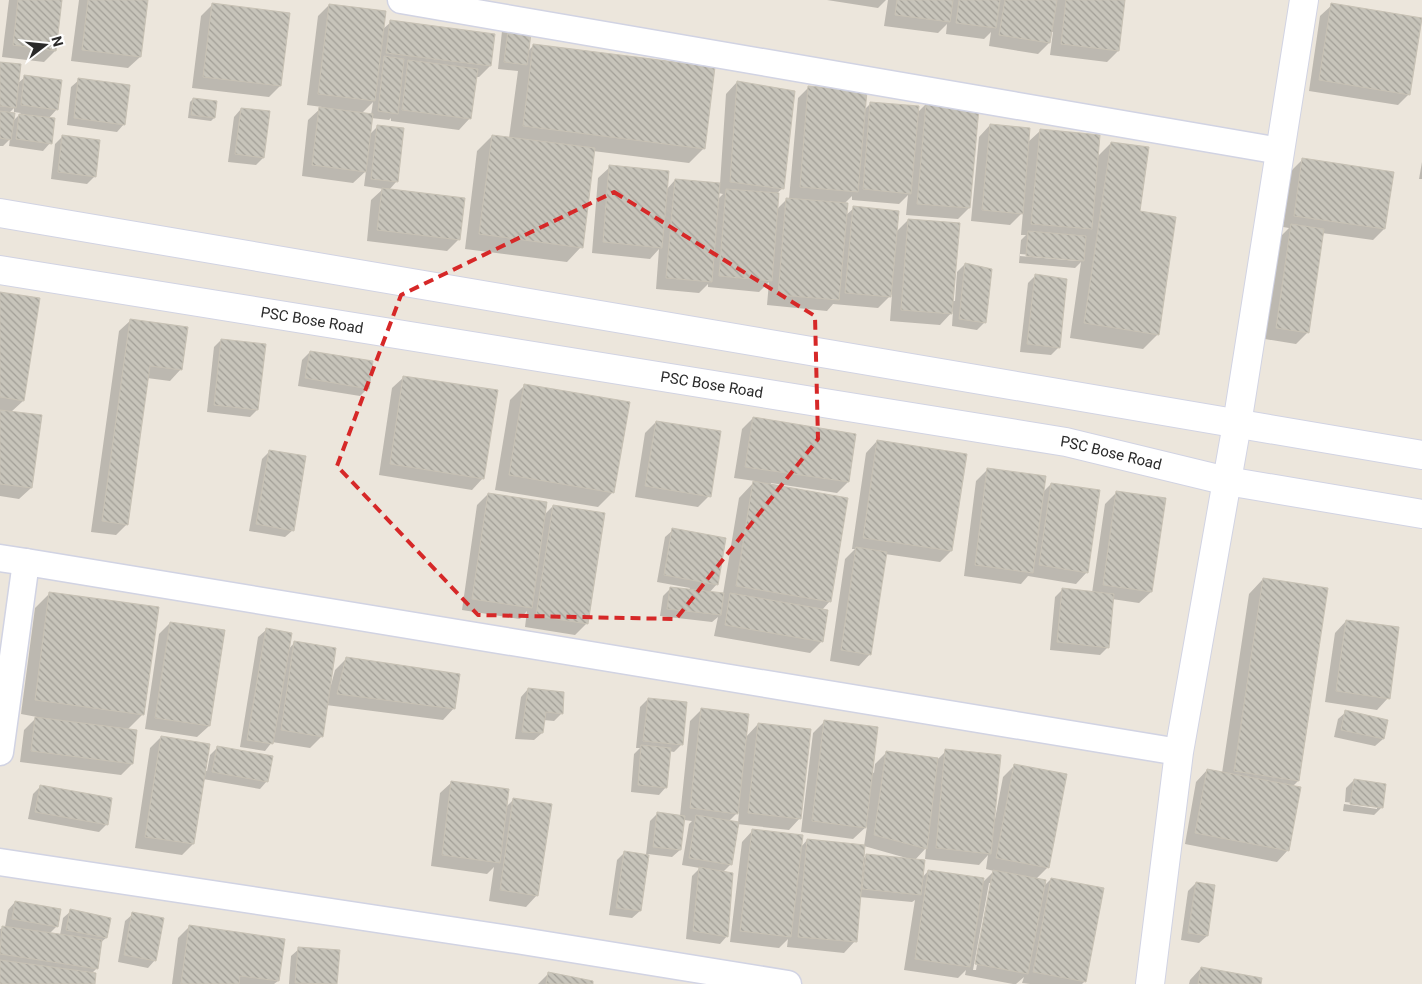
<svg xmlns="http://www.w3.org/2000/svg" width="1422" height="984" viewBox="0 0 1422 984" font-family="Roboto,sans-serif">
<defs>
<pattern id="building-back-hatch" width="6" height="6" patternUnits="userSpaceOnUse" patternTransform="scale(1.25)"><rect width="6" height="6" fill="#c7c4ba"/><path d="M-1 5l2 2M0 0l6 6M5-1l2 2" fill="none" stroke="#a29f97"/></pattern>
</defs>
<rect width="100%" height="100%" fill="#ece6dc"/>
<g fill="#0003" fill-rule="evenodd">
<polygon points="9,0 61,0 55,51 44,62 2,57"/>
<polygon points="79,0 147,0 140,57 128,68 71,61"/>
<polygon points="827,0 886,0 878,8"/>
<polygon points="888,0 1124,0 1118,51 1107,62 1050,55 1053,32 1051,32 1049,43 1038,54 989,46 991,32 984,39 946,34 947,24 938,33 884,26"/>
<polygon points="213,4 280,86 269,97 192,88 201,16"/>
<path d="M329,5L383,29L391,22L490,66L479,77H475L470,118L459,130L391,121V118L389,120L371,118L369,135L378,126L396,182L389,190L458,240L447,251L367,241L371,200L383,189L364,186L366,171L353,183L302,176L308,120L322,107L307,105L318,16ZM373,102L371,115L361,114Z"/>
<polygon points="1332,5 1409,94 1398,105 1309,91 1320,16"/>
<polygon points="510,24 527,52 534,45 704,148 689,163 593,151 581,247 567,262 465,249 477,151 492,136 509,138 518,71 498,69 502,31"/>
<path d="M0,63L17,84L25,77L57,109L48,119L50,143L43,151L9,146L10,139L3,146H0ZM14,108V112L21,113L12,122L9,113Z"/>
<polygon points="79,80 124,124 117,132 67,125 71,87"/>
<path d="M737,82L783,188L776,194L777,209L787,199H789L798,98L809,87L864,110L871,103L917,113L926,104L969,208L958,219L906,215L908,195L899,204L852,200V196L844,204L845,216L854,208L895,233L908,220L952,301H955L957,272L965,264L985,322L977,330L952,326L953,311L940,325L890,321L892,294L878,308L833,304L827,311L767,305L769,282L759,292L708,287V284L699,293L656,289L659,249L650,259L592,253L598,178L610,167L666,190L675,180L720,184L726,94ZM718,193L723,194L718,199Z"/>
<polygon points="193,99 214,118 211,121 188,118 190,102"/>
<polygon points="241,109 263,158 256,165 228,162 234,117"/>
<path d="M990,125L1027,143L1040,131L1096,158L1111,143L1138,212L1158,334L1143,349L1070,338L1081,262L1075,268L1019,263L1021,240L1026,235H1021L1023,212L1010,225L971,221L979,137ZM1020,254L1078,259V261L1020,256Z"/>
<polygon points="63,136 95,176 87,184 51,179 55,144"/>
<polygon points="1302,160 1384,229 1373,240 1322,233 1307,333 1296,344 1265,339 1280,237 1289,228 1283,227 1291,171"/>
<polygon points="1422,162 1422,179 1419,179"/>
<polygon points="1035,276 1059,347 1051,355 1020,352 1028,283"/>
<polygon points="0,293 23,401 11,412 31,488 19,499 0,496"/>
<polygon points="131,320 181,369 170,381 147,378 127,524 116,535 91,532 119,331"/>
<polygon points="221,340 257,410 250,417 207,412 214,347"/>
<polygon points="310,352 368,388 360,396 298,386 302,360"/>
<polygon points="404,377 483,478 472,490 379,475 392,388"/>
<polygon points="525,385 613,492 598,507 495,490 510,400"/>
<polygon points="753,418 848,482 837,493 771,483 770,486 830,601 822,610 822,641 810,653 714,636 718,617 712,622 660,616 663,596 671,588 689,590 690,588 657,582 665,537 673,530 717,584 709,593 723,594 739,498 755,481 734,478 742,429"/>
<polygon points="656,422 709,496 698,507 635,497 645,433"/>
<polygon points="877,441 951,551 940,562 885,554 870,654 859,666 830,661 845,559 855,549 852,549 866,453"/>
<polygon points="270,451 293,530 285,537 249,531 262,459"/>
<polygon points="988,469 1043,492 1051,484 1087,572 1076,584 1028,576 1021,584 964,576 976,481"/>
<polygon points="1117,492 1151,592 1139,603 1112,599 1108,647 1100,655 1050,650 1055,597 1062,590 1092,593 1105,504"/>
<polygon points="488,494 544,515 553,506 586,624 575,635 525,627 527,611 520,619 462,610 477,505"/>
<polygon points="1263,579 1298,781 1293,786 1288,850 1277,862 1185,844 1196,782 1207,770 1222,773 1249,594"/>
<polygon points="50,593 143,714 127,730 132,764 121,775 20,762 24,730 37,717 21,714 35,608"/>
<polygon points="1346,621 1388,698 1377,710 1325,702 1335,633"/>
<polygon points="170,623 209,726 197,737 145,729 159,634"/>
<polygon points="266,630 288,650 294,643 329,684 331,685 335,670 347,658 454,708 443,720 326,705 322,736 310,748 272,742 265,751 240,747 258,637"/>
<polygon points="528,689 562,693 561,714 554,721 544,720 542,733 534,740 515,739 521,697"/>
<polygon points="648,699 682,744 674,752 669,751 666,787 659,795 631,792 634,754 640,748 636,748 640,707"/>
<path d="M702,709L745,738L758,724L800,818L789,830L737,824L731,864L723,872L727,936L720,944L686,939L692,876L700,868L682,865L689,824L692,821L684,820L680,850L672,857L648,854L640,911L632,918L609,915L617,860L625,852L646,855L650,821L658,813L680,816L690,721ZM739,811L738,823L728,822Z"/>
<polygon points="1346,712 1383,739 1375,746 1334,737 1338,719"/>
<path d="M825,721L872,772L874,773L875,764L887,752L938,759L946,751L993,818L995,819L1003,777L1014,766L1048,867L1036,879L1043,887L1051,879L1085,981L1082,984H1030L1022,983L1024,977L1016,984H1013L965,975L966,970L958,978L904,970L915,900L912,902L859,897L855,941L844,953L787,947L788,939L779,948L730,942L742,842L753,830L801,847L807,840L862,859L866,856L910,859L864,846L867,826L853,839L801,832L813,733ZM926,848L925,859L979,865L988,855L986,869L994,871L982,883L928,871L922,878L914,861ZM989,883H992L976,970H973Z"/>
<polygon points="161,737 204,770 207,771 210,755 217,748 267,781 260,789 203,779 193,844 182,855 135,848 150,748"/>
<polygon points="1354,780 1381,808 1374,815 1343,811 1344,804 1377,809 1377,806 1345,802 1346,788"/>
<polygon points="452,782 506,807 514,799 537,895 526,907 489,901 494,867 487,874 431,866 440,793"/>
<polygon points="40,787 107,824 99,832 28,819 33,794"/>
<polygon points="1196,883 1207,936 1199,943 1181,940 1188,891"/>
<polygon points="15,902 57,926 49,934 60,935 63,918 71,911 106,938 100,943 97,968 91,974 94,984 0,984 0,929 5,927 8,910"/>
<polygon points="133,914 155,960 148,968 118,962 125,921"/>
<polygon points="189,927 278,981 274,984 172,984 178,938"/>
<polygon points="299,949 338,952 336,984 289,984 291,956"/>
<polygon points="1201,968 1260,984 1189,984 1190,980"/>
<polygon points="548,974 591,984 538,984"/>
</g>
<g fill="url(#building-back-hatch)" stroke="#c8c2b5">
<polygon points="18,0 62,0 56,51 13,45"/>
<polygon points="88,0 148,0 141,57 82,50"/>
<polygon points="897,0 953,0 950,22 895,15"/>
<polygon points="959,0 1000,0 996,28 956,23"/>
<polygon points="1005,0 1057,0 1050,43 999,35"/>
<polygon points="1066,0 1125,0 1119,51 1061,44"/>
<polygon points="212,3 290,13 281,86 203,77"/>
<polygon points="1331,3 1422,18 1410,95 1319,80"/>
<polygon points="329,4 386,11 375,101 318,94"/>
<polygon points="390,20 495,34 491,66 386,53"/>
<polygon points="509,22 532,26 527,65 504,62"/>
<polygon points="533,44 715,67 705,149 523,126"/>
<polygon points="384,56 404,59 398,114 378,111"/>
<polygon points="408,60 478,69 471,119 402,110"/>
<polygon points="0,62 21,64 16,108 0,106"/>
<polygon points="24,75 62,80 58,110 21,105"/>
<polygon points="78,78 130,85 125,125 74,118"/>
<polygon points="737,81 795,91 784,189 730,182"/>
<polygon points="808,86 867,91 858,192 800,187"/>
<polygon points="193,98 217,101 215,118 191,115"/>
<polygon points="870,102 919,106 911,194 863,189"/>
<polygon points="926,103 979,108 970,208 917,204"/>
<polygon points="319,107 373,114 366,172 312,165"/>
<polygon points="241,108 270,111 264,158 235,154"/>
<polygon points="0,111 15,113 11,140 0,138"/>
<polygon points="19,114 55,118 52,144 16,139"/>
<polygon points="990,124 1030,128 1023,214 982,210"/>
<polygon points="377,125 404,128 398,182 371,179"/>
<polygon points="1040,129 1100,135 1092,229 1031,224"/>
<polygon points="62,135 100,140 96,177 58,172"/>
<polygon points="492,135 595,148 583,248 479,234"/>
<polygon points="1111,142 1149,147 1140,211 1176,217 1159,335 1084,323"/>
<polygon points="1302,158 1394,172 1385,229 1294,216"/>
<polygon points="609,165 669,171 662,248 603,242"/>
<polygon points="675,179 720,183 712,282 666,278"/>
<polygon points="382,188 465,198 460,240 377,230"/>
<polygon points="726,189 779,193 772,281 719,276"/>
<polygon points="786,198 848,203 839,300 778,295"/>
<polygon points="853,206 899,211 891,297 845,293"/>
<polygon points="908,219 960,223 952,314 901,310"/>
<polygon points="1291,224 1324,229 1309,333 1276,328"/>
<polygon points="1028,231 1086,236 1084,261 1026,256"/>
<polygon points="965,263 992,269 986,323 959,319"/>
<polygon points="1035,274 1067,279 1060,348 1027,344"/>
<polygon points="0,292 40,298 24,401 0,397"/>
<polygon points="130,319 188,327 182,370 150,366 128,525 102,521"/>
<polygon points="221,339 266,344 258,410 214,405"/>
<polygon points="310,351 373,361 369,389 305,378"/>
<polygon points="403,376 498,390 484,479 390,464"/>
<polygon points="524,384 630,402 614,493 509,475"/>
<polygon points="0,410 42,415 32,488 0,484"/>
<polygon points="753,417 856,434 849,482 745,467"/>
<polygon points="656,421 721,431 711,497 645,486"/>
<polygon points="877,440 967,454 952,551 863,538"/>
<polygon points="269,450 306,456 294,531 256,524"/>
<polygon points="987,468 1046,476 1033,573 975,565"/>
<polygon points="753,481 848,498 831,602 736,586"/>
<polygon points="1051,483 1100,490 1088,573 1039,565"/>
<polygon points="1116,491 1166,498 1152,592 1103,585"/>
<polygon points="488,493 547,502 532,608 472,599"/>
<polygon points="553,505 605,513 588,624 536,616"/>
<polygon points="672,528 726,538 718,585 664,575"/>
<polygon points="856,547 887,552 871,655 841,650"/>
<polygon points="1263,578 1328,588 1299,781 1234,771"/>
<polygon points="670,587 724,593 721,615 667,609"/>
<polygon points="1062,588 1114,594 1109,648 1057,642"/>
<polygon points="49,592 159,607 144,715 35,700"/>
<polygon points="730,593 828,610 823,642 725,625"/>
<polygon points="1346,620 1399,627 1390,699 1336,691"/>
<polygon points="170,622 225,630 210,726 155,718"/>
<polygon points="266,628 292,633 273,744 247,740"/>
<polygon points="294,641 336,648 323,737 281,730"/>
<polygon points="346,657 460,674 455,709 337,694"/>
<polygon points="528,688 564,692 563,714 546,712 543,733 522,732"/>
<polygon points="648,698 687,702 683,745 643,741"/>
<polygon points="701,708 749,714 738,814 690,808"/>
<polygon points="1345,710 1388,720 1384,739 1341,730"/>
<polygon points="35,717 137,730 133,764 31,751"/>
<polygon points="824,720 878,727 866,828 812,821"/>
<polygon points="758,723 811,729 801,819 748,813"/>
<polygon points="161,736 210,744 194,844 145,837"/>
<polygon points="641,745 671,748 667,788 638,785"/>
<polygon points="217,746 273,756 268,782 212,772"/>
<polygon points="945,749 1001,755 991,854 936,848"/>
<polygon points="886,751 938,758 927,849 874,835"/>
<polygon points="1014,764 1067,774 1049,868 996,858"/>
<polygon points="1207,769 1301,787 1289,851 1195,833"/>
<polygon points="1354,779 1386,784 1383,808 1350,804"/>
<polygon points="451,781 509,789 500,863 442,855"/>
<polygon points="40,785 112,798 108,825 35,812"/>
<polygon points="513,798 552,804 538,896 500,890"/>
<polygon points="657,812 685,816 681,850 653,847"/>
<polygon points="696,815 739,822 732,865 689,858"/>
<polygon points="752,829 803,835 791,937 740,931"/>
<polygon points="807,839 865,845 857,942 798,937"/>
<polygon points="624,851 649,855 641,911 616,908"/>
<polygon points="866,854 925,860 921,895 862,889"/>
<polygon points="699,867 733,873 728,937 693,931"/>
<polygon points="928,870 984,878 970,967 915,959"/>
<polygon points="993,870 1046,880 1028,974 975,964"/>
<polygon points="1051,878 1104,888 1086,982 1033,972"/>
<polygon points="1196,882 1215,885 1208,936 1188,933"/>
<polygon points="15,901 61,909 58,927 12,919"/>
<polygon points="70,909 111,918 107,938 66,930"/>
<polygon points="132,912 164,918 156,961 124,955"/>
<polygon points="189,925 285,939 279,981 240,976 239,984 181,984"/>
<polygon points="2,926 102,940 98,969 0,954"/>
<polygon points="298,947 340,950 337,984 295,983"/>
<polygon points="0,960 96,973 95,984 0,984"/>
<polygon points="1201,967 1262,978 1261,984 1198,984"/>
<polygon points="548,972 593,981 593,984 546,984"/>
</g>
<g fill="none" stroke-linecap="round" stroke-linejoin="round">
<defs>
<g id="minor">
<polyline points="401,0 1280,151"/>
<polyline points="0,558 26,562"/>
<polyline points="0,752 26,562 1179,752"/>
<polyline points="0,862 516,940 788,984"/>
</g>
<g id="tertiary">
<polyline points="0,213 1422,455"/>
<path id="s1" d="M0,270L1066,442L1227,481L1422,514"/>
<polyline points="1150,984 1179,752 1237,424 1304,0"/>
</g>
</defs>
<use href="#minor" stroke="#d1d3e3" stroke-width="29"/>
<use href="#tertiary" stroke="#d1d3e3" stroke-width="30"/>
<use href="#minor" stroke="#fff" stroke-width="26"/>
<use href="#tertiary" stroke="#fff" stroke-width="28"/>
</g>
<path fill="none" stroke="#d62828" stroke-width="4" stroke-dasharray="10 6" stroke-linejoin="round" d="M614,192L815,316L818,439L676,619L478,615L337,466L401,295Z"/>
<g text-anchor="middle" stroke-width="4" stroke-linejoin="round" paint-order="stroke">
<g font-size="15" fill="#2a2a2a" stroke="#fff">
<text dy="5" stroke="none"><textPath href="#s1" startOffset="316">PSC Bose Road</textPath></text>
<text dy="5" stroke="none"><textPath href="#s1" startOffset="721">PSC Bose Road</textPath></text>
<text dy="5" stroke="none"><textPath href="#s1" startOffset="1126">PSC Bose Road</textPath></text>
</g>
</g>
<g transform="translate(45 45) rotate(74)" stroke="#ffffff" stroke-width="4" paint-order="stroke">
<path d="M0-4L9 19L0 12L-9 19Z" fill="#2a2a2a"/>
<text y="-8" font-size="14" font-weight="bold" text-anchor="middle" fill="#2a2a2a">N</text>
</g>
</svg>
